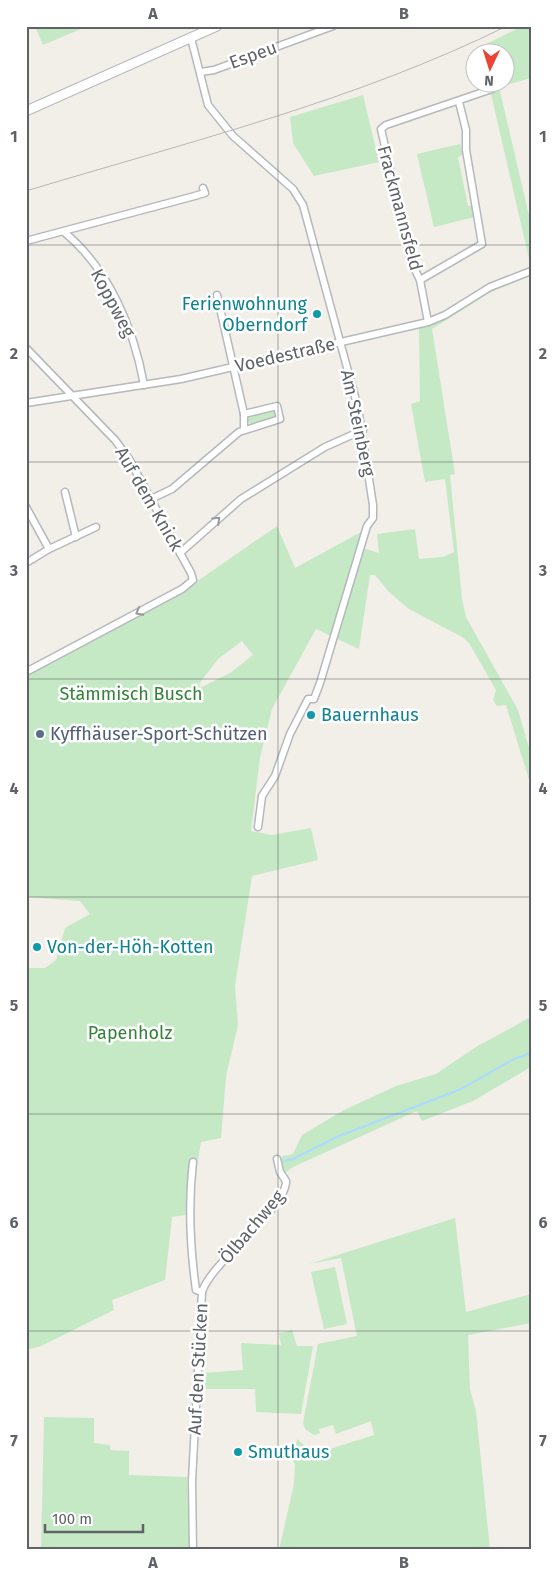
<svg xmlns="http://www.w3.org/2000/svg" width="557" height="1576" viewBox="0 0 557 1576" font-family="'Fira Sans',sans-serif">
<rect width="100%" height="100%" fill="#f1efe8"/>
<g fill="#c5e8c5" fill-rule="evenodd">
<polygon points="35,26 88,26 43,45"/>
<polygon points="523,26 531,26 531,78 499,87 531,224 531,267 491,94 491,83 504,82 504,52 483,52 482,46"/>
<polygon points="363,95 379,162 314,176 293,143 290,117"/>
<polygon points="460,144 463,155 458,157 468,206 474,206 475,217 434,227 417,154"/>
<path d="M531,273V276L491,292L432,329L455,474L450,475L462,599L466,617L518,710L531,755V786L506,705L497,706L493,700L496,690L469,643L462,637L409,609L389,592L375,575H370L359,649L316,629L272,709L260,757L251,831L272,835L311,828L318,860L252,876L235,986L238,1025L226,1076L221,1138L201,1142L192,1194V1214L172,1217L165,1280L112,1300L114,1310L41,1346L26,1350V968H45L56,960L65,928L90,914L80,901L26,897V676L57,657L186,589L277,526L295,568L363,531L359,547L379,553L377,534L415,529L419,559L443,557L454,552L445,479L425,482L411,404L420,401L419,328L436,323L477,297ZM242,641L253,655L230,673L200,688L199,684L218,659Z"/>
<polygon points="274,409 276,417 274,419 253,425 247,421 248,416"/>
<path d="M531,1017V1067L473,1101L422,1121L417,1111L293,1167L285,1173C281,1167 278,1162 283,1156L293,1154L302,1135L344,1110L396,1086L436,1074L476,1047Z"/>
<polygon points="455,1218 466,1312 531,1294 531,1323 468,1335 470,1389 476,1411 490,1550 196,1550 279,1550 294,1484 295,1464 293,1461 297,1439 314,1454 374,1435 371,1421 336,1434 333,1425 319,1429 320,1433 314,1435 305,1429 303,1423 318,1344 357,1336 341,1258 309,1264"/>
<polygon points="335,1267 347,1324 324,1329 311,1272"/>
<polygon points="292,1330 297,1346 313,1346 301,1414 256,1412 255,1389 202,1389 203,1373 243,1370 241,1343 281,1345 279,1333"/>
<polygon points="44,1417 94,1418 94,1443 110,1445 110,1450 129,1451 129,1475 187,1477 189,1550 41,1550"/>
</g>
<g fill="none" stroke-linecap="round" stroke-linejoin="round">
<polyline stroke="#aadaff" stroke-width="2" points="284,1161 293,1159 339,1136 461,1089 514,1059 531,1053"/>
<defs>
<g id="minor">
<polyline points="191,38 208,105 233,136 293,189 303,205 358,408 373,505 373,518 367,526 320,683 314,699 308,699 290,734 275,776 262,796 258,827"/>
<polyline points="201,72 214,70 333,26"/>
<polyline points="459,102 466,130 466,150 482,244 420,280 411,262 381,129 386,125 492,89"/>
<path d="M64,232C109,269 134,329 144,385"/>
<path d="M26,241C81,226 136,212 191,197L205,193L203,188"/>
<polyline points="420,280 428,322"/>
<polyline points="217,295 244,414 244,429"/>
<polyline points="26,348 115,440 129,459 191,573 193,580 182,589 26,672"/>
<polyline points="26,403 181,379 428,322 445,315 490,287 531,271"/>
<polyline points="65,492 76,537"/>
<polyline points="151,499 172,489 239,432 280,419 277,406 244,414"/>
<polyline points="26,507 49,549 26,563"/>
<polyline points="49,549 96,527"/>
<polyline points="180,553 241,499 325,447 363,430"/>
<path d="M193,1162C188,1205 190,1247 196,1290L202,1292"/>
<path d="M193,1550L192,1481L202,1292C211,1262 287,1208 286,1181L280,1172L277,1159"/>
</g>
<polyline id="tertiary" points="26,111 217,26"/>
</defs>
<use href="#minor" stroke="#b5b8bc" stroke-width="9"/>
<use href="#tertiary" stroke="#b5b8bc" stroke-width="11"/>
<use href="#minor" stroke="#fff" stroke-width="6"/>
<use href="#tertiary" stroke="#fff" stroke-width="9"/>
<path stroke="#b6b7b8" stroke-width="1" d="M26,191C188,142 355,101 507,26"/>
</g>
<defs><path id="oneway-chevron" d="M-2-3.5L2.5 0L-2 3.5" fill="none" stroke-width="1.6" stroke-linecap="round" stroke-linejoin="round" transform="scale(1.25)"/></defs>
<g stroke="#979a9d">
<use href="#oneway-chevron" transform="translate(217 520) rotate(-43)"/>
<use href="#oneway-chevron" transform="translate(139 612) rotate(152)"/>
</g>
<path fill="none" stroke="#5f6368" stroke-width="1" stroke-opacity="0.55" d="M278,26V1550M26,245H531M26,462H531M26,679H531M26,897H531M26,1114H531M26,1331H531"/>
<g fill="#0f9aa8" stroke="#fff" stroke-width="2">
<circle cx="317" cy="314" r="5"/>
<circle cx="311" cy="715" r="5"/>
<circle cx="37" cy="947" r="5"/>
<circle cx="238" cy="1452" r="5"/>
</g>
<circle fill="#5c6f8a" stroke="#fff" stroke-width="2" cx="40" cy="734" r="5"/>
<g text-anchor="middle" stroke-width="5" stroke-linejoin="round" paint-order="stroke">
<g font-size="18" fill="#5f6368" stroke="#fff">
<text transform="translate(253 55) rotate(-20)" y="6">Espeu</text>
<text transform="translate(400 208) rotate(75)" y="6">Frackmannsfeld</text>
<text transform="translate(113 303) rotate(62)" y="6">Koppweg</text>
<text transform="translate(285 355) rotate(-13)" y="6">Voedestraße</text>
<text transform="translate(358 423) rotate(78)" y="6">Am Steinberg</text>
<text transform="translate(149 499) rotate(60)" y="6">Auf dem Knick</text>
<text transform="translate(252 1227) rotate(-50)" y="6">Ölbachweg</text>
<text transform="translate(198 1369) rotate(-87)" y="6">Auf den Stücken</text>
</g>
<g font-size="18" fill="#0d838f" stroke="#fff" text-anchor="start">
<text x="307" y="310" text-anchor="end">Ferienwohnung<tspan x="307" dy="21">Oberndorf</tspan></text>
<text x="321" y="721">Bauernhaus</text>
<text x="47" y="953">Von-der-Höh-Kotten</text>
<text x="248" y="1458">Smuthaus</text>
</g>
<g font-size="18" fill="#348238" stroke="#fff">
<text x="131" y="700">Stämmisch Busch</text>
<text x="130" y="1039">Papenholz</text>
</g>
<g font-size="18" fill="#4e5e75" stroke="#fff" text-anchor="start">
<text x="50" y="740">Kyffhäuser-Sport-Schützen</text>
</g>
</g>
<rect width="557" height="1576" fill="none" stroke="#ffffff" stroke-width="55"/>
<g transform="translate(490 68) rotate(184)"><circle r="24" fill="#ffffff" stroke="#bfc1c3"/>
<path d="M0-4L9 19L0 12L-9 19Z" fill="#ea4335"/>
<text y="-8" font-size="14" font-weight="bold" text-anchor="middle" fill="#5f6368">N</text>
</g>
<path d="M45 1524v8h98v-8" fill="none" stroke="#5f6368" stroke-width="2.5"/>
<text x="52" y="1524" font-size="15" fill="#5f6368" stroke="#ffffff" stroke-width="4" paint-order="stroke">100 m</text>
<rect x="28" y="28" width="502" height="1520" fill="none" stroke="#5f6368" stroke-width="2"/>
<g font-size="16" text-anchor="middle" font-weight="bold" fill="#5f6368">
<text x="153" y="19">A</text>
<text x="404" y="19">B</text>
<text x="14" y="142">1</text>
<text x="543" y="142">1</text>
<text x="14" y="359">2</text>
<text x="543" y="359">2</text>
<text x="14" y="576">3</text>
<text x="543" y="576">3</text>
<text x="14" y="794">4</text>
<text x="543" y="794">4</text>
<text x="14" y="1011">5</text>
<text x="543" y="1011">5</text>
<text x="14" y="1228">6</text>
<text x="543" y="1228">6</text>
<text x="14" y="1446">7</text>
<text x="543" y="1446">7</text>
<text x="153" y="1568">A</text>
<text x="404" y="1568">B</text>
</g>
</svg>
